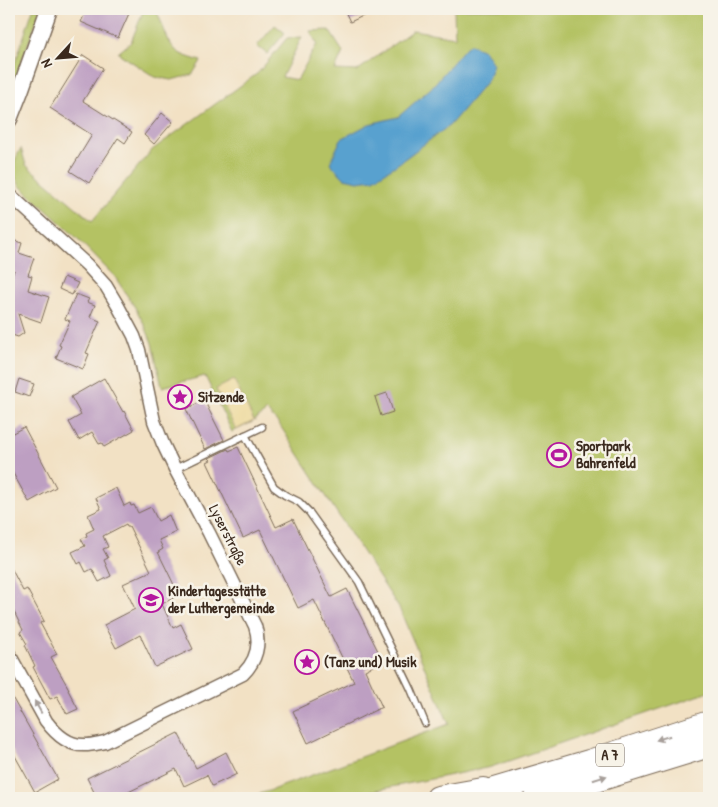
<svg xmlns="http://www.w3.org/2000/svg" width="718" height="807" viewBox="0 0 718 807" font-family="'Patrick Hand',sans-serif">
<rect width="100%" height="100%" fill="#f7f3e8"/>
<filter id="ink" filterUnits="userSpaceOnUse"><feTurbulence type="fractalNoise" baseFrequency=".02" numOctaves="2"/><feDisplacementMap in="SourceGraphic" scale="10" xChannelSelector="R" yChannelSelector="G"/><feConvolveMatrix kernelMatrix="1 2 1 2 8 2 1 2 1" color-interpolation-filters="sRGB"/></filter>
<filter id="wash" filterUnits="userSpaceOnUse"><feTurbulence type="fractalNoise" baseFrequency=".0096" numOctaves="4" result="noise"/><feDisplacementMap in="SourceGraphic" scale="20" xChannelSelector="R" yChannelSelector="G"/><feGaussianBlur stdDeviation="1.12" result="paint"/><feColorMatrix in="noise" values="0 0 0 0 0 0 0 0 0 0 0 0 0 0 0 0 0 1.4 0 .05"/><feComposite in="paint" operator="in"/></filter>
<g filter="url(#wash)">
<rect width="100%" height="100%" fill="#f2e1c4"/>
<g fill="#b4c264" stroke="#787641">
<polygon points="33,9 41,9 15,80 12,72"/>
<path d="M144,9H155C164,23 166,46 181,54C187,57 194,59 201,61L192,75L171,80L155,77L118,53L131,42Z"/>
<polygon points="454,9 709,9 709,692 491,767 337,798 245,798 269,791 449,724 399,608 279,424 267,411 254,421 232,432 205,376 162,387 152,343 145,326 136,309 115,277 76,237 20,186 13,173 15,160 21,148 26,165 92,221 152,150 258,73 287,38 302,37 282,77 297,80 317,44 310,31 329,30 343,52 335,70 357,71 413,30 455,37"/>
<polygon points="275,25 285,33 267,54 257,46"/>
</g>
<polygon fill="#eeda9e" stroke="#94825e" points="234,380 254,421 236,430 216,389"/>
<polygon fill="#59a1cf" stroke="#4a6676" points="470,44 484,50 493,64 487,81 450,125 395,166 374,179 358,181 344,178 330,163 341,139 369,124 398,117 431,88 466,47"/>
<g id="blocks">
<g fill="#bd9fc2">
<polygon points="87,9 131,9 118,38 81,22"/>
<polygon points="344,9 378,9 350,22"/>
<polygon points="83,55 103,68 83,101 132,132 125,143 118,138 89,183 70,171 92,135 50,108"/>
<polygon points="162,113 173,122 154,144 144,135"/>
<polygon points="9,239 22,243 19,253 34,258 28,275 32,276 28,290 49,297 41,322 18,314 24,333 18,337 9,334 9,286 14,270 11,276 9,276"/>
<polygon points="64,277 78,283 72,295 59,289"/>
<polygon points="76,294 89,299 87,302 95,305 90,317 100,321 86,353 89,354 83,369 56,358 61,346 59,345 70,321 65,319"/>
<polygon points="104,378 123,412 124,411 134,430 104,447 102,443 99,444 92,432 79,440 69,422 81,415 71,397"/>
<polygon points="19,379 34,384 29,397 15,392"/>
<polygon points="387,393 393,412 381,416 375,397"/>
<polygon points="204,400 224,440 205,449 186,409"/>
<polygon points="24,427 56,487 29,502 9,466 9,435"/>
<polygon points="238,447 276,527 293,519 331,597 347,589 383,661 365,670 382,707 308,743 293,711 354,682 314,600 298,608 260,530 243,538 207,462 211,460 209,458 228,449 229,451"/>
<polygon points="116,488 124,506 130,503 131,506 134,505 138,513 151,507 158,521 169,515 176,532 159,540 163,549 158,552 179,595 162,604 173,628 181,624 193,649 155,667 140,635 116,648 104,625 135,609 123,584 151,571 129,526 127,526 126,524 103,536 108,547 103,549 108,558 104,560 111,576 99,582 92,569 86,572 81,562 78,564 72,552 85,546 81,539 87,536 86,533 94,529 88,515 101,509 96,498"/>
<polygon points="9,564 23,591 27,589 44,621 40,623 57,654 51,657 69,689 68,690 78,709 67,714 57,696 50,699 33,667 35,666 25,645 27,644 20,632 23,630 9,602"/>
<polygon points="9,692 58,779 35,792 9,745"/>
<polygon points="178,733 196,768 226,752 237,774 212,786 207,775 184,786 176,769 116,798 97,798 87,778"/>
</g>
</g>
</g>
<g filter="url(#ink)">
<use href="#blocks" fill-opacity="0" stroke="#7b6a58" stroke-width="1"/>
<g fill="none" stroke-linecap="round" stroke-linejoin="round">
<defs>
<g id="service">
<polyline points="245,435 274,487 285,495 299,502 309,512 359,582 411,689 425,723"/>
<polyline points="175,469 262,427"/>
</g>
<path id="minor" d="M9,194L87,265L106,286L118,306L134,336L139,350L154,421L163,444L175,469L209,533L255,626C261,644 256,661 243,674L105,742C99,743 92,745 85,745C69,746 55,733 46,721L9,654"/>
<polyline id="tertiary" points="9,119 20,91 49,9"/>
<g id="motorway">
<polyline points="438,798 483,790"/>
<polyline points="467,798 589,762 709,723"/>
<polyline points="537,798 709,745"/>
</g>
</defs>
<use href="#service" stroke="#7b6a58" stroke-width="9"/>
<use href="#minor" stroke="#7b6a58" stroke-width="15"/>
<use href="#tertiary" stroke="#7b6a58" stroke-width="19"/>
<use href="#motorway" stroke="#7b6a58" stroke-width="26"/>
<use href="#service" stroke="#fff" stroke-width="6"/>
<use href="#minor" stroke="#fff" stroke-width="12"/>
<use href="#tertiary" stroke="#fff" stroke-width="16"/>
<use href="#motorway" stroke="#fff" stroke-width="24"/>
</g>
<defs><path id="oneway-solid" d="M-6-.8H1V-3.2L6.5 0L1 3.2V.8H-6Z" transform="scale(1.25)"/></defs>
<g fill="#a79f9a">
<use href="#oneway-solid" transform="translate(38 707) rotate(-119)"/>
<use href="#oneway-solid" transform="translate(663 738) rotate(162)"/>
<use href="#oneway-solid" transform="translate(600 778) rotate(-18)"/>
</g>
</g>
<defs>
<symbol id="sight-ring" viewBox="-11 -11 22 22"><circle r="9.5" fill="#f7f3e8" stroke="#b5179e" stroke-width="1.5"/><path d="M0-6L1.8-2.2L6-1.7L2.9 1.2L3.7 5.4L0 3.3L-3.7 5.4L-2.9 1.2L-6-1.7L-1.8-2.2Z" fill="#b5179e"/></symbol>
<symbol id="stadium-ring" viewBox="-11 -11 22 22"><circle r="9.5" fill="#f7f3e8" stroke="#b5179e" stroke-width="1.5"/><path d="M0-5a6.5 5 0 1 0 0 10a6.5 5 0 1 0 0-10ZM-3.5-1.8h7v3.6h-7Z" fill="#b5179e"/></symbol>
<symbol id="school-ring" viewBox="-11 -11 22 22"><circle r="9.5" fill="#f7f3e8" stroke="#b5179e" stroke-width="1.5"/><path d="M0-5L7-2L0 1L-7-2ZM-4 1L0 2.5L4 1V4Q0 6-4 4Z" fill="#b5179e"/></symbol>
</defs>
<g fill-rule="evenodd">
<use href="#sight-ring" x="166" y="383" width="28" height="28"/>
<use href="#stadium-ring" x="545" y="441" width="28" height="28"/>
<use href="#school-ring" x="137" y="586" width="28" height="28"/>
<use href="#sight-ring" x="293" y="648" width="28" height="28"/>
</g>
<g text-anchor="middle" stroke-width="5" stroke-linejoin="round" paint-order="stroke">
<rect fill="#f7f3e8" stroke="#73665b" stroke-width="1" x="596" y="743.5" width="28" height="23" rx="4"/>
<g font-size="14" font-weight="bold" fill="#3b2a1e">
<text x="610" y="760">A 7</text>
</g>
<g font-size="15" font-weight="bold" fill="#3b2a1e" stroke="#f7f3e8" text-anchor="start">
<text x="198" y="402">Sitzende</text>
<text x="576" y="451">Sportpark<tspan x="576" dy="17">Bahrenfeld</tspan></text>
<text x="168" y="596">Kindertagesstätte<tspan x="168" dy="17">der Luthergemeinde</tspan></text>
<text x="324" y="667">(Tanz und) Musik</text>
</g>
<g font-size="15" fill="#3b2a1e" stroke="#f7f3e8">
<text transform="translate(228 535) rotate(63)" y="5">Lyserstraße</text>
</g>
</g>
<rect width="718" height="807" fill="none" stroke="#f7f3e8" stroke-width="30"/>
<g transform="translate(58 58) rotate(244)" stroke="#f7f3e8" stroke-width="4" paint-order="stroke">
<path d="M0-4L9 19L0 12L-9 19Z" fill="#3b2a1e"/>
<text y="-8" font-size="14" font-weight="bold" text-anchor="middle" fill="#3b2a1e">N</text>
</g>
</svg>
